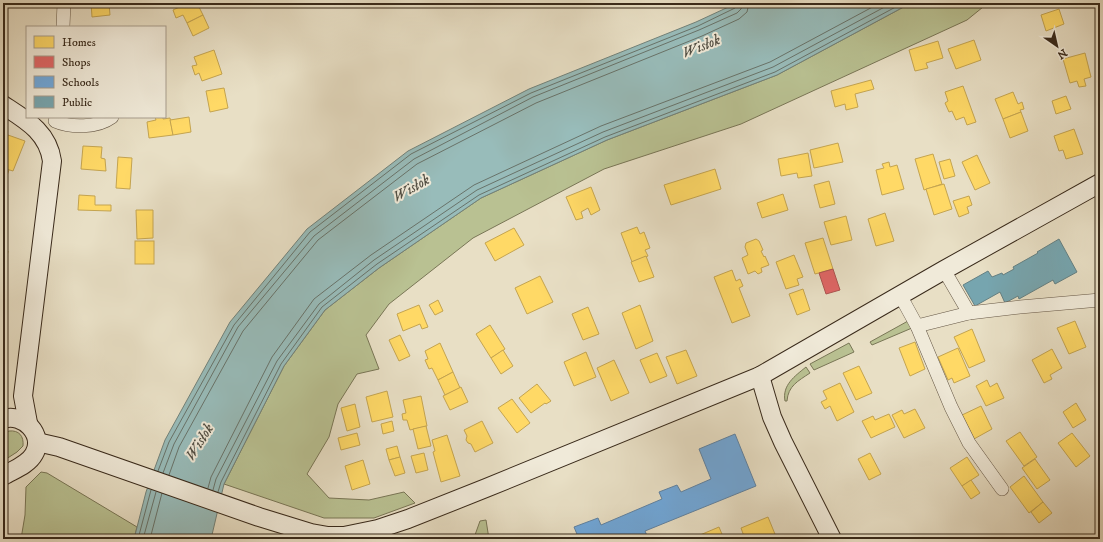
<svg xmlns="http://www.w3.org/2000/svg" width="1103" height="542" viewBox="0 0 1103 542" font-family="'IM FELL DW Pica',serif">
<rect width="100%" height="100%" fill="#e8dfc5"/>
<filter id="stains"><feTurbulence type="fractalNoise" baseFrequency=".005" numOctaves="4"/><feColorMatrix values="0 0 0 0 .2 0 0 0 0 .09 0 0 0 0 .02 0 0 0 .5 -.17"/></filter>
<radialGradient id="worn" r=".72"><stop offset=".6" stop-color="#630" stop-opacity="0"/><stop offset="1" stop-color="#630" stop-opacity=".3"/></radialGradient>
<g fill="#b9c192" stroke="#797656">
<polygon points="911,3 988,3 967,20 741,124 604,169 473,238 389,304 366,335 379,369 357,374 338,404 329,437 307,474 329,498 369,500 404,492 415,503 374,518 324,518 224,484 284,366 325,310 379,268 481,198 607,140 777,75"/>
<polygon points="908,321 912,328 872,345 870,342"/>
<polygon points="849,343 854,352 814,370 810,364"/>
<path d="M806,367L810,373C798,381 788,386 787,401H785C782,385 795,376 806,367Z"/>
<path d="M9,431C19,430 24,436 23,446L17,452L3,461V434Z"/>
<polygon points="41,472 47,473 137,527 134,539 21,539 25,515 26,487"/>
<polygon points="486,520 489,539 475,539 475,535 480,521"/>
</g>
<polygon fill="#98bcba" stroke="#72827a" points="737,3 911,3 777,75 607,140 481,198 379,268 325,310 284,366 224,484 211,539 134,539 146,492 165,440 230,322 307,229 408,151 529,89 696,22"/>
<g fill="#ffd966" stroke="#c4a450">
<polygon points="91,3 109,3 110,15 92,17"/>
<polygon points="188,3 197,3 203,15 187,23 183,15 176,18 173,10"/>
<polygon points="1059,9 1064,24 1046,31 1041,15"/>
<polygon points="203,15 209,28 193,36 187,23"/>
<polygon points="974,40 981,60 956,69 948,49"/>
<polygon points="938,41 943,58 926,63 928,68 915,71 909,50"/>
<polygon points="214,50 222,74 202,81 199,73 195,75 192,66 197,65 194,57"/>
<polygon points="1085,53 1091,77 1084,79 1086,86 1079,87 1077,81 1070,83 1063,59"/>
<polygon points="871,80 874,89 855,94 858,107 846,110 845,104 835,107 831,91"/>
<polygon points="963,86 976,122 967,125 964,117 956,120 952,111 949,112 945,103 948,101 945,92"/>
<polygon points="224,88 228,108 210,112 206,91"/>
<polygon points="1013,92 1018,104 1022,102 1024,109 1020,110 1021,112 1003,119 995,99"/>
<polygon points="1066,96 1071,109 1056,114 1052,101"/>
<polygon points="1021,112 1028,131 1010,138 1003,119"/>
<polygon points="155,117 163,117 163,119 170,118 173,135 149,138 147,122 156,120"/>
<polygon points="189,117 191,132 173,135 170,120"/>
<polygon points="1074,129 1083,154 1066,159 1063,150 1059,151 1054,136"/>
<polygon points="8,135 25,141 13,171 3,168 3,146"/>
<polygon points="838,143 843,162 814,168 810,150"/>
<polygon points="83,146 102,147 101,158 105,159 106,171 81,169"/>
<polygon points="808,153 812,176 798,178 797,173 781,176 778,159"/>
<polygon points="933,154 942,184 924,190 915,159"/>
<polygon points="977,155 990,183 975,190 962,162"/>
<polygon points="118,157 132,158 130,189 116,188"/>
<polygon points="950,159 955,176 944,179 939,162"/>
<polygon points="889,162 890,167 897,165 904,189 882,195 876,170 884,168 882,164"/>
<polygon points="3,168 9,170 3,186"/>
<polygon points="715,169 721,189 671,205 664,185"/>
<polygon points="829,181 835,204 820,208 814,185"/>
<polygon points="944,184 952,209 934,215 926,189"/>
<polygon points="591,187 600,210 591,215 588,208 581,212 583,218 576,220 566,197"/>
<polygon points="783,194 788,210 762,218 757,203"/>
<polygon points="79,195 95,196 95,205 111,205 111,211 78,210"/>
<polygon points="969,196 972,205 967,207 969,213 959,217 953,201"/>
<polygon points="136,210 153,210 153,238 137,239"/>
<polygon points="885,213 894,241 876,246 868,219"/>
<polygon points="846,216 852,240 831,245 824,222"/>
<polygon points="637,227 640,234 644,232 650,248 645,250 648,256 632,262 621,233"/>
<polygon points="514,228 524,245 495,261 485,243"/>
<polygon points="3,238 7,239 5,250 8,251 7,257 4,256 3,259"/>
<polygon points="823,238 833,269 815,274 805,243"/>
<polygon points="756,239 759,241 763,250 761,251 764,257 765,256 769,265 761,268 762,272 758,274 755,271 748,274 742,258 748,255 745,247 746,243"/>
<rect x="135" y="241" width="19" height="23"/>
<polygon points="794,255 803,277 797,279 799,285 786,289 776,262"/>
<polygon points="646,256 654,277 639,282 631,262"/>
<polygon points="732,270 736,281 740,279 743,286 739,288 750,316 732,323 714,277"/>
<polygon points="540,276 553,302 527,314 515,288"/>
<polygon points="803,289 810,310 797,315 789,294"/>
<polygon points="438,300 443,311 435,315 429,305"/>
<polygon points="419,305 428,327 422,329 420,324 403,331 397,314"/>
<polygon points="640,305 653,341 636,349 622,313"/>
<polygon points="588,307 599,334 583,340 572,314"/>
<polygon points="1075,321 1086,347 1069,354 1057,328"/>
<polygon points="490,325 505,349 491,358 476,334"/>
<polygon points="972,329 985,361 969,368 954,337"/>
<polygon points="400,335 410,356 399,361 389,340"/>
<polygon points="915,342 925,369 910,376 899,348"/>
<polygon points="440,343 453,372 438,380 432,368 429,369 425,360 428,359 425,351"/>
<polygon points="958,348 970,376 954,383 952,378 948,380 938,357"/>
<polygon points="1052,349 1062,368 1050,375 1052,379 1044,383 1032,360"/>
<polygon points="503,350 513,366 501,374 491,358"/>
<polygon points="686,350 697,376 677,384 666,357"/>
<polygon points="586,352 596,377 574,386 564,362"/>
<polygon points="657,353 667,376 650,383 640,360"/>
<polygon points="614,360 629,393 611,401 597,368"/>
<polygon points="859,366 872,393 856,400 843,373"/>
<polygon points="453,372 460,388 445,395 438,380"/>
<polygon points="987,380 990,387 997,383 1004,398 986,406 976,386"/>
<polygon points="840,383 854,412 837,421 830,406 825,409 821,402 827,399 823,391"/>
<polygon points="537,384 551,401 546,404 545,403 531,413 519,398"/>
<polygon points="461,387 468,402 450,410 443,396"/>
<polygon points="387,391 393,417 372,422 366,397"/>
<polygon points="421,396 427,426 410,430 407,420 403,420 402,414 406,413 403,400"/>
<polygon points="512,399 530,423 517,433 498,408"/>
<polygon points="1076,403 1086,420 1073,428 1063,412"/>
<polygon points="355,404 360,427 347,431 341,408"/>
<polygon points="981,406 992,429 974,439 962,415"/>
<polygon points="915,409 925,428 904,438 892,415 902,410 904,414"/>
<polygon points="889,414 895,427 871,438 862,421 873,416 875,420"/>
<polygon points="392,421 394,431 383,434 381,424"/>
<polygon points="482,421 493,443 475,452 471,444 468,443 466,440 467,436 464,430"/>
<polygon points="426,426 431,446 418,449 413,429"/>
<polygon points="1020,432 1037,457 1024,466 1006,441"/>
<polygon points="357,433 360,445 341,450 338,438"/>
<polygon points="1072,433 1090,456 1076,467 1058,443"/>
<polygon points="447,435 460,476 441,482 433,452 435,451 432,440"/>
<polygon points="397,446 400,457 389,460 386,449"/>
<polygon points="424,453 428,470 416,473 411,456"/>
<polygon points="870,453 881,474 869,480 858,459"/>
<polygon points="400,457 405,473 395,476 389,460"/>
<polygon points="967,457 979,475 962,486 950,468"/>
<polygon points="1035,459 1050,480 1037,489 1022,468"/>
<polygon points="363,460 370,484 352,490 345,466"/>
<polygon points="1024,476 1043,502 1029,513 1010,487"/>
<polygon points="971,480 980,493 971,499 962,486"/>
<polygon points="1043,502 1052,513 1039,523 1031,512"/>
<polygon points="768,517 777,539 745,539 741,528"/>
<polygon points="719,527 724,539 701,539 700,535"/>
</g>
<polygon fill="#e06666" stroke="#ae5450" points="833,269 840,290 826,294 819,273"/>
<polygon fill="#6fa8dc" stroke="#5f82a2" points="735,434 756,486 645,531 648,538 645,539 579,539 574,527 598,518 601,525 662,499 659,492 677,485 681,492 711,479 699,449"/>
<polygon fill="#76a5af" stroke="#648083" points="1059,239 1077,272 1055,284 1053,280 1019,299 1018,296 1005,303 1000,292 975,306 963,285 988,271 992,277 1002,273 1003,275 1014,269 1013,267 1038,253 1037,252"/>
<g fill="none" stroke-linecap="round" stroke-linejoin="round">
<g stroke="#68736a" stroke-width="1">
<polyline points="158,471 169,442 234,325 310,232 411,154 531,93 698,26 735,8 737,6 738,3"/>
<polyline points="163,473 174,444 238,327 314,236 414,159 533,97 699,30 737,13 741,9 743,3"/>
<polyline points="169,475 179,447 243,331 318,240 417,164 536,103 702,36 739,19 747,12 749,3"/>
<polyline points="208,488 211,477 272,357 314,299 371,255 474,185 601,126 770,62 880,3"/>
<polyline points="213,490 216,479 277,361 319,304 374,260 477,190 603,132 773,67 892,3"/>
<polyline points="218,492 221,482 281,364 322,307 377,264 479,195 605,137 775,72 903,3"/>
<polyline points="138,539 151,490"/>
<polyline points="143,539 156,492"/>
<polyline points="150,539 162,493"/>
</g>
<defs>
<g id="street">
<polyline points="63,27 64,3"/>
<path d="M55,121C71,128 97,128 112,117"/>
<polyline points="944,270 969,313"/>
<polyline points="900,295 917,326 951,407 969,443 1002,489"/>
<polyline points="917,326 969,313 1020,307 1100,300"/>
</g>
<g id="secondary">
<path d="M3,105C26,120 48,132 52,161L23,396L28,423"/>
<polyline points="760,376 772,417 783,442 832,539"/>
<path d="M3,419C23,412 45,435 34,454C28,465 13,470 3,476"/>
<polyline points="37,442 59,447 259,517 311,533 328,536 344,536 378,529 408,519 486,488 760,376 944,270 1100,183"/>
</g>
</defs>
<use href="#street" stroke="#655746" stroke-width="14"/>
<use href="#secondary" stroke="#392a1b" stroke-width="20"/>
<use href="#street" stroke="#f0ead9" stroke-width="13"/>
<use href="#secondary" stroke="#f0ead9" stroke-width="18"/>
</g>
<g text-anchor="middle" stroke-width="4" stroke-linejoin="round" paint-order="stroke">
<g font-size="15" font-style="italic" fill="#514e43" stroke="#f0ead9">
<text transform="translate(701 46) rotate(-22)" y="5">Wisłok</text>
<text transform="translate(411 188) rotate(-30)" y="5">Wisłok</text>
<text transform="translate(199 442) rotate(-58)" y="5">Wisłok</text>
</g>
</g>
<rect width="1103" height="542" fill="none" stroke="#e8dfc5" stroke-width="16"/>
<rect x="4" y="4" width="1095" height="534" fill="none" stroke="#392a1b" stroke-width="2"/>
<rect x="8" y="8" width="1087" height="526" fill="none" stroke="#392a1b"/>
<rect x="26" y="26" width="140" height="92" fill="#f0ead9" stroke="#a79d8d"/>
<rect x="34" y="36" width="20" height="12" fill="#ffd966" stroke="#a79d8d"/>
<text x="62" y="46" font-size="12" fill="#392a1b">Homes</text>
<rect x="34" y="56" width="20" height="12" fill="#e06666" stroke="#a79d8d"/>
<text x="62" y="66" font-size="12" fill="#392a1b">Shops</text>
<rect x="34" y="76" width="20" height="12" fill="#6fa8dc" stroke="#a79d8d"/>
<text x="62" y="86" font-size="12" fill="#392a1b">Schools</text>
<rect x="34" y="96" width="20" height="12" fill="#76a5af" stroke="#a79d8d"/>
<text x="62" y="106" font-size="12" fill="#392a1b">Public</text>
<g transform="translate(1057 46) rotate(146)" stroke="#f0ead9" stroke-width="3" paint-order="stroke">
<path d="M0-3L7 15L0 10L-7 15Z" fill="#392a1b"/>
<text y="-6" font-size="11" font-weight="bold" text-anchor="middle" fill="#392a1b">N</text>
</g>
<rect width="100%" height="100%" filter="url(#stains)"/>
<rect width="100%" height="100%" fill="url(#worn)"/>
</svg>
